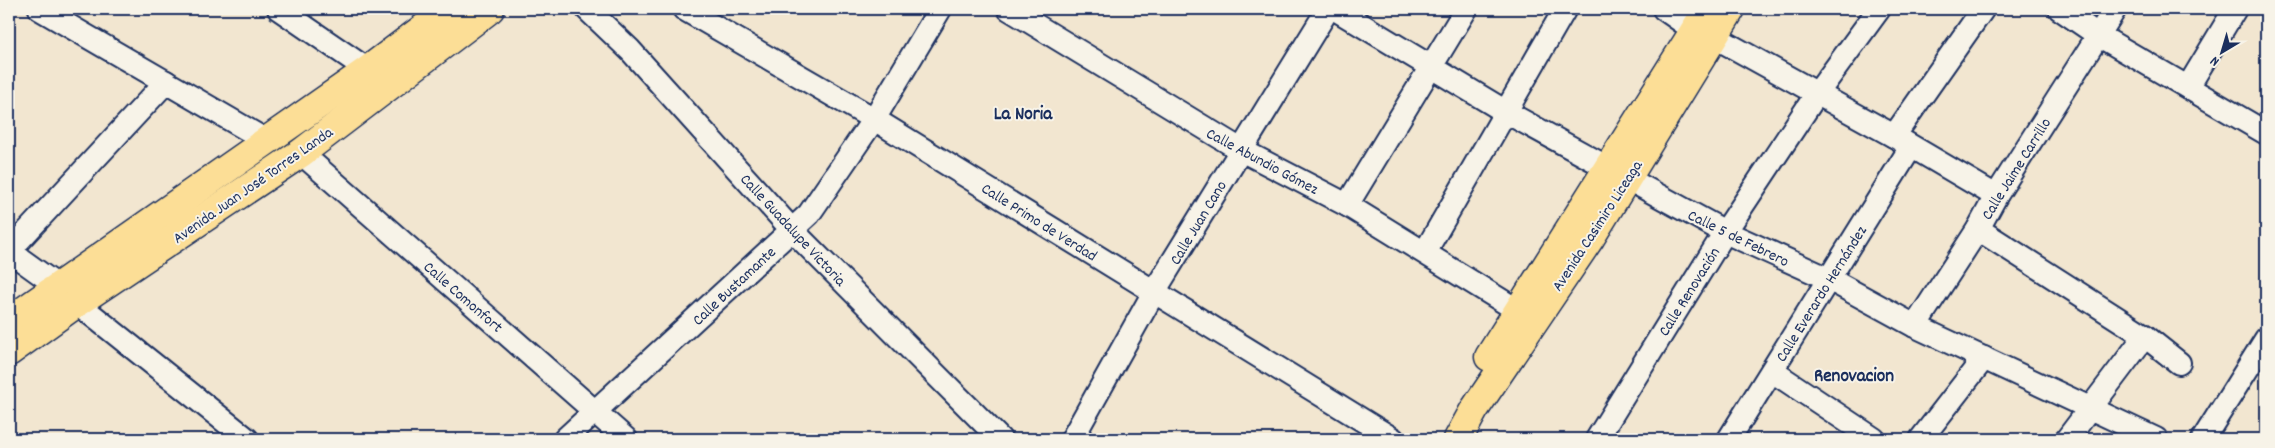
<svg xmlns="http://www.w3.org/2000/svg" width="2275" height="448" viewBox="0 0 2275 448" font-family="Dekko,sans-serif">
<rect width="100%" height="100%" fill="#f2e6d0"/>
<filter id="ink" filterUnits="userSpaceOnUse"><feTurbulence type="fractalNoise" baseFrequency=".02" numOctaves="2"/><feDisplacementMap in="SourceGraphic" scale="10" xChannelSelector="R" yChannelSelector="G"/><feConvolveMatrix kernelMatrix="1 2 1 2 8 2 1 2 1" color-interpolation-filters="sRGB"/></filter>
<g filter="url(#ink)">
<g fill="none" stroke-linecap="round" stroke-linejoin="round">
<defs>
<g id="minor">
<polyline points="40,9 267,141"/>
<polyline points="279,9 368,70"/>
<polyline points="587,9 630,50 793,231 1000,439"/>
<polyline points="684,9 874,119 1393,439"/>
<polyline points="1009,9 1241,150 1347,205 1517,310"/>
<polyline points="1335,9 1506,112 1725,232 1829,279 1915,326 2156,439"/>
<polyline points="1664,9 1694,30"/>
<polyline points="2060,9 2098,35 2266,133"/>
<polyline points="1713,36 1894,136 1996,196"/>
<polyline points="2188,87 2235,9"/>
<polyline points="1894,136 1983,9"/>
<polyline points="301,153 626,439"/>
<polyline points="1347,205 1466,9"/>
<polyline points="1978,229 2145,336 2179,363"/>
<polyline points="9,251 166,82"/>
<polyline points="9,251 59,287"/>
<polyline points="1425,252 1565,9"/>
<polyline points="77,303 247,439"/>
<polyline points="1915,326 1978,229 1996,196 2115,9"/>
<polyline points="1772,371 1874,439"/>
<polyline points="565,439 809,214 874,119 940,9"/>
<polyline points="1072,439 1154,292 1328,9"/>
<polyline points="1597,439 1725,232 1816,95 1879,9"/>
<polyline points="1729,439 1911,147"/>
<polyline points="1921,439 1984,358"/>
<polyline points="2067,439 2145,336"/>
<polyline points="2203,439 2266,339"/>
</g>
<g id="major">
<polyline points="9,321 368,70 449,9"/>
<polyline points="9,352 77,303 301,153 490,9"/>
<polyline points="1489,357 1708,9"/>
<polyline points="1458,439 1474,410 1591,237 1731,9"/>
</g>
</defs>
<use href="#minor" stroke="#1b2f5e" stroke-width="26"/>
<use href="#major" stroke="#1b2f5e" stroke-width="31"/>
<use href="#minor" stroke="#f7f3e8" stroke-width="22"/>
<use href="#major" stroke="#fcde96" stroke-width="28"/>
</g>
</g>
<g text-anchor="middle" stroke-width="4" stroke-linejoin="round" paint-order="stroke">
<g font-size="16" fill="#1b2f5e" stroke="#f7f3e8">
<text transform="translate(1263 160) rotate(28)" y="6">Calle Abundio Gómez</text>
<text transform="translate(2015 168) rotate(-58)" y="6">Calle Jaime Carrillo</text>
<text transform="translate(252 184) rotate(-35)" y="6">Avenida Juan José Torres Landa</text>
<text transform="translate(1040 221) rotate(32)" y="6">Calle Primo de Verdad</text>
<text transform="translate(1197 222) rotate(-59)" y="6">Calle Juan Cano</text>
<text transform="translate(1596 225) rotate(-57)" y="6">Avenida Casimiro Liceaga</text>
<text transform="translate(794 229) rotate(47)" y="6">Calle Guadalupe Victoria</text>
<text transform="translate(1739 237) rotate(26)" y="6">Calle 5 de Febrero</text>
<text transform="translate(733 285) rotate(-43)" y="6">Calle Bustamante</text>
<text transform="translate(1688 291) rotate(-58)" y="6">Calle Renovación</text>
<text transform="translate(1820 293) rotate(-58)" y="6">Calle Everardo Hernández</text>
<text transform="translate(464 296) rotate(41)" y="6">Calle Comonfort</text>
</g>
<g font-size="19" font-weight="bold" fill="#1b2f5e" stroke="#f7f3e8">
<text x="1023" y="119">La Noria</text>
<text x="1854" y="381">Renovacion</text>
</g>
</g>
<rect width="2275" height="448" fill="none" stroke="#f7f3e8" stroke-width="30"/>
<rect x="15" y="15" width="2245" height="418" fill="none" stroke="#1b2f5e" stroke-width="2" filter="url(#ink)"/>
<g transform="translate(2222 52) rotate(218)" stroke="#f7f3e8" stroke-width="4" paint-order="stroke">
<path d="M0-4L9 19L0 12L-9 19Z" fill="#1b2f5e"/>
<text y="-8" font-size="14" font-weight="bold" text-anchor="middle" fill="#1b2f5e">N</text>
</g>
</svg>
